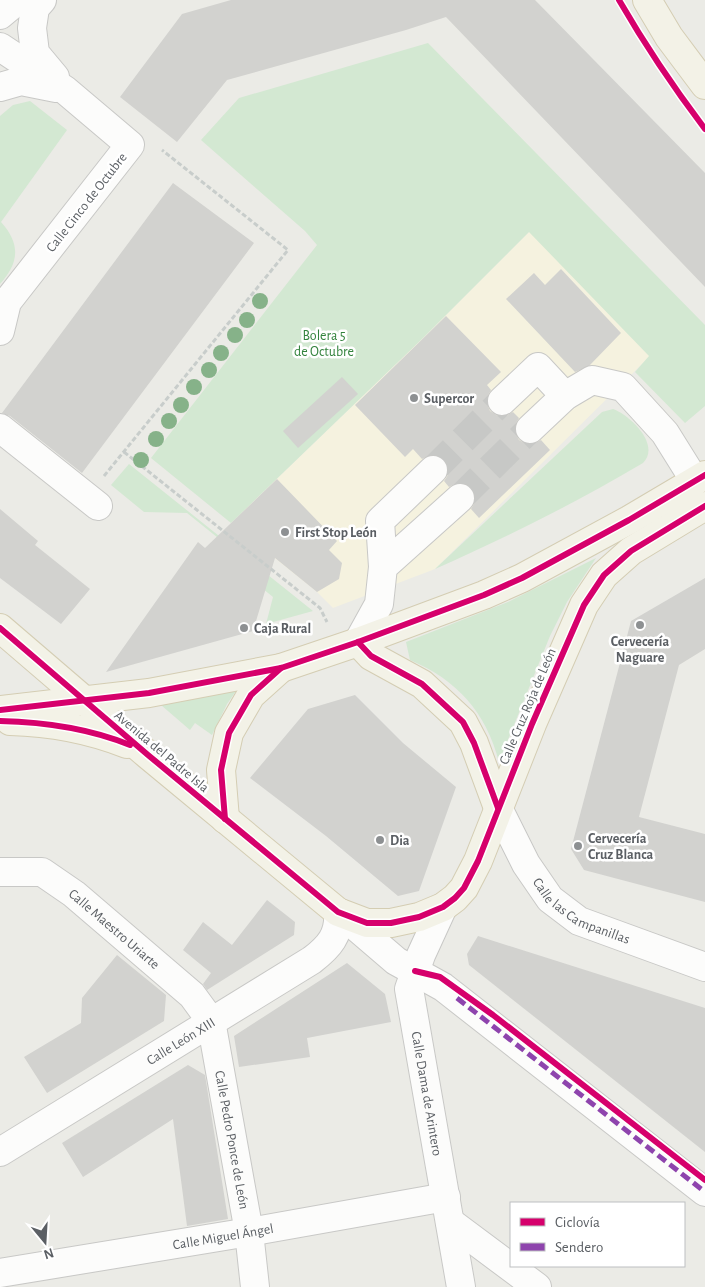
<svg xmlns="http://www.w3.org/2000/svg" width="705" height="1287" viewBox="0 0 705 1287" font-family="'Alegreya Sans',sans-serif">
<rect width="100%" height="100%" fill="#ebebe6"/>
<polygon fill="#f5f2df" points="530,231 650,356 435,569 333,608 317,592 231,523 423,338"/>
<g fill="#d3e8d2">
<polygon points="428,43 705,325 705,406 685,423 635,372 649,356 529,232 423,338 231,523 151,458 317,245 305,231 201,140 239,98"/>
<path d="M30,101L67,130L1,222C21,244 19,263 0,284V116L13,105Z"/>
<path d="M613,409C630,415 661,445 643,463C575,503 508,537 435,569L602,412Z"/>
<polygon points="129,464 313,611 266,624 273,597 237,568 233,550 187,513 144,512 111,485"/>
<path d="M596,558L567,602L550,636L499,762C486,712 457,680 410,660L406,642L508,602Z"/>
<polygon points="236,691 227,704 212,735 195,723 190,730 161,705"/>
</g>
<g fill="#d2d2cf">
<polygon points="231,0 535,0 705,173 705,287 446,17 406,30 227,80 177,142 120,97 182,14"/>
<polygon points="173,183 254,243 82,473 10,416 2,413"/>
<polygon points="561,269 621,333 589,366 575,372 506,299 534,273 545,285"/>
<polygon points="446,316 501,372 487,385 491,390 487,397 487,404 490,411 498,416 506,416 513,412 519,418 515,425 515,432 519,440 526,444 533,444 541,440 550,450 479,518 471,509 475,502 475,495 471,487 464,483 457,483 449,487 444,481 448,475 448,467 444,459 437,455 430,455 422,459 413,449 405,457 355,405"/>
<polygon points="342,377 358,394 298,448 283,431"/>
<polygon points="277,479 337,541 329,550 342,563 339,579 317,592 275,558 253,631 106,672 198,542 205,548"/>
<polygon points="0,509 38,541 35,545 90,589 61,624 0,578"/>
<polygon points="705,578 705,649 679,665 639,817 705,834 705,902 584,870 571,849 631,621"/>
<polygon points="355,695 403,743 456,787 419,891 398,896 326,836 250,778 308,709"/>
<polygon points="267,900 295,922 294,935 207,990 203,984 211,973 183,950 203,922 232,945"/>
<polygon points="478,936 705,1008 705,1152 469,965 467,954"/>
<polygon points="117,955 166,995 164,1021 47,1093 24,1057 81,1023 82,998"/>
<polygon points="347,963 385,994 391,1022 307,1038 310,1057 239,1067 234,1036"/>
<polygon points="188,1065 205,1075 228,1219 187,1226 173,1119 83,1177 62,1143"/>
</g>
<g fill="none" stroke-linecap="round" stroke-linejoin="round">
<g stroke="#c7c8c6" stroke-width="28" stroke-dasharray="28 14" stroke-linecap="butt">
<polyline points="433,470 502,401"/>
<polyline points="460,498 530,429"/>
</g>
<defs>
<g id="minor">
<polyline points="42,0 35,8 32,28 35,53 55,77"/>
<polyline points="0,15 18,0"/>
<polyline points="0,47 65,90 130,145 7,302 0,331"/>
<polyline points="0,87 21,81 56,88"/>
<polyline points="502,401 538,367 565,396"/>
<polyline points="0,428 98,506"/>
<polyline points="530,429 565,396 592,380 623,387 665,433 695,481"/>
<polyline points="383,567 380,521 433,470"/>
<polyline points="358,642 379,604 383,567 460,498"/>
<path id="s1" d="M498,808L526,864L550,899L579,921L705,967"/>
<path id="s2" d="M0,872H42L74,894L192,995L211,1021L249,1232L255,1287"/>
<path id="s3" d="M443,907L421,955L409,989L461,1287"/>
<polyline points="340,913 396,961 443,987 705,1192"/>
<path id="s4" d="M0,1152L312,960C329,947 340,935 338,912"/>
<polyline points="450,1222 537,1287"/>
<path id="s5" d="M0,1273L249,1232L446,1197"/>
</g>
<g id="major">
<polyline points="647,0 669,37 705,85"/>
<polyline points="0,628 148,755 338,912 367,923 391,923 419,917 443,907 455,898 464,888 478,861 532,724 584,605 604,575 631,551 705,506"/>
<polyline points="358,642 371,656 422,684 463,722 474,743 498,808"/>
<polyline points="0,710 149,693 281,668 358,642 484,595 522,578 629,520 705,475"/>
<path d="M10,721C50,722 89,729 127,744"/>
<polyline points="225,819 221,770 229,733 251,695 281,668"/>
</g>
</defs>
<use href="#minor" stroke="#c8c8c6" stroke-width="30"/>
<use href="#major" stroke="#d4cdb3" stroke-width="30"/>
<g stroke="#c8cdcb" stroke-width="3" stroke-dasharray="5 2.5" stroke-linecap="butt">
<polyline points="124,452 320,608 327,622"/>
<polyline points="104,476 288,250 162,150"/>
</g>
<use href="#minor" stroke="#fcfcfb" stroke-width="28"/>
<use href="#major" stroke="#f3f2e7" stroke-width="28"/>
<polyline stroke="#8e44ad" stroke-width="5" stroke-dasharray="10 5" stroke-linecap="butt" points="457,998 705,1192"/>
<defs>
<g id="cycleway">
<path d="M619,0C645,45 674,88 705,129"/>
<polyline points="0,628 148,755 338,912 367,923 391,923 419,917 443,907 455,898 464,888 478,861 532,724 584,605 604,575 631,551 705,506"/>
<polyline points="358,642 371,656 422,684 463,722 474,743 498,808"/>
<polyline points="0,710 149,693 281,668 358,642 484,595 522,578 629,520 705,475"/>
<path d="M0,721C45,722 88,728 130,745"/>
<polyline points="225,819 221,770 229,733 251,695 281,668"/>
<polyline points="415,971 440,977 493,1015 705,1180"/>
</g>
</defs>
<use href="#cycleway" stroke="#fff" stroke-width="9"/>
<use href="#cycleway" stroke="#d6006c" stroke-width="6"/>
</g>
<g fill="#86b289">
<circle cx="260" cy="301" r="8"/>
<circle cx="247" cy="320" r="8"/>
<circle cx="235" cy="335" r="8"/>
<circle cx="221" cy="353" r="8"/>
<circle cx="209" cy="370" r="8"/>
<circle cx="194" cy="387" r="8"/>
<circle cx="181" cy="405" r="8"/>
<circle cx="169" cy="421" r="8"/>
<circle cx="156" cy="439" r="8"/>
<circle cx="141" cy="460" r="8"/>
</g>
<g fill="#8d9092" stroke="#fff" stroke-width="2">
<circle cx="414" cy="398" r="5"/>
<circle cx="285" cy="532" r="5"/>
<circle cx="640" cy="625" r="5"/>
<circle cx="244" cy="628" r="5"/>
<circle cx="380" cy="840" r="5"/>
<circle cx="578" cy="846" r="5"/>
</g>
<g text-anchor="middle" stroke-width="5" stroke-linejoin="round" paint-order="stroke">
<g font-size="14" fill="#5b5f64" stroke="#fff">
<text transform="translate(86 202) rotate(-52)" y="5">Calle Cinco de Octubre</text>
<text transform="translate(527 706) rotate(-67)" y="5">Calle Cruz Roja de León</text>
<text transform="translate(162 751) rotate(40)" y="5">Avenida del Padre Isla</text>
<text dy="5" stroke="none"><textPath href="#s1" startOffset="138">Calle las Campanillas</textPath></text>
<text dy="5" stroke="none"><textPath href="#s2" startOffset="134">Calle Maestro Uriarte</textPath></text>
<text dy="5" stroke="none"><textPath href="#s4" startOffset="212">Calle León XIII</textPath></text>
<text dy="5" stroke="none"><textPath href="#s3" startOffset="195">Calle Dama de Arintero</textPath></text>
<text dy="5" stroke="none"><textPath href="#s2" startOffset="389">Calle Pedro Ponce de León</textPath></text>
<text dy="5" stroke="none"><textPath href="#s5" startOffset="226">Calle Miguel Ángel</textPath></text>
</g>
<g font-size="14" fill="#33833d" stroke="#fff">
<text x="324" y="340">Bolera 5<tspan x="324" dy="16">de Octubre</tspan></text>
</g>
<g font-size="14" font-weight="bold" fill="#5b5f64" stroke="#fff" text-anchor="start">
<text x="424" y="403">Supercor</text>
<text x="295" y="537">First Stop León</text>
<text x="254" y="633">Caja Rural</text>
<text x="640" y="646" text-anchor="middle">Cervecería<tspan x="640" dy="16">Naguare</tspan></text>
<text x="588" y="843">Cervecería<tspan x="588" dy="16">Cruz Blanca</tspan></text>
<text x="390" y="845">Dia</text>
</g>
</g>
<rect x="510" y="1202" width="175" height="65" fill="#ffffff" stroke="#bdbfc1"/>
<rect x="520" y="1218" width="25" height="8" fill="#d6006c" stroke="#bdbfc1"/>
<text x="555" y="1227" font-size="15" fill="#5b5f64">Ciclovía</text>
<rect x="520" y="1243" width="25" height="8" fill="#8e44ad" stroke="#bdbfc1"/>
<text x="555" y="1252" font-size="15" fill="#5b5f64">Sendero</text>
<g transform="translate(45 1242) rotate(162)" stroke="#ffffff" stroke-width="4" paint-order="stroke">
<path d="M0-4L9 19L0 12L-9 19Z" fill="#5b5f64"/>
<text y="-8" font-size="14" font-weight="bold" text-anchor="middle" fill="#5b5f64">N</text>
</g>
</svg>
